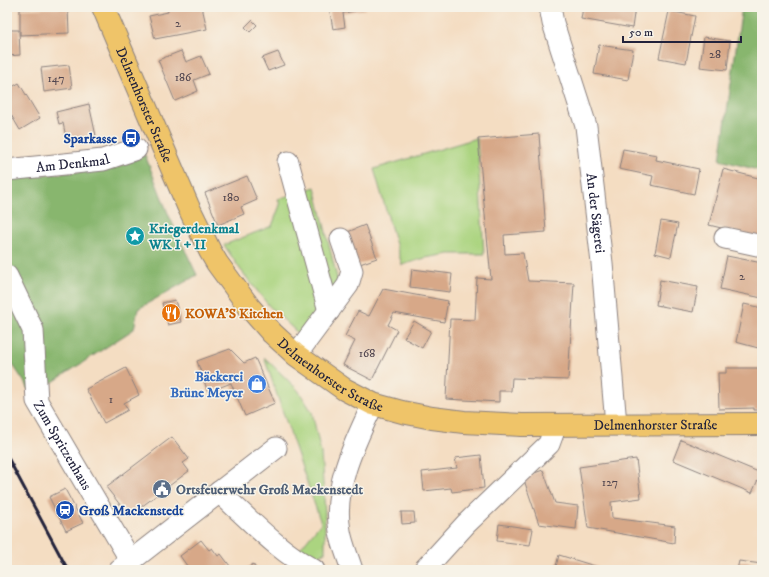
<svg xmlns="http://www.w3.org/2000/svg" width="769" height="577" viewBox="0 0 769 577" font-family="'IM FELL DW Pica',serif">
<rect width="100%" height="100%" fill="#f7f3e8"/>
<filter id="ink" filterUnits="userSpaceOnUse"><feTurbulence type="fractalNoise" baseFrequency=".025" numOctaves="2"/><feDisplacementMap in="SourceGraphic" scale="8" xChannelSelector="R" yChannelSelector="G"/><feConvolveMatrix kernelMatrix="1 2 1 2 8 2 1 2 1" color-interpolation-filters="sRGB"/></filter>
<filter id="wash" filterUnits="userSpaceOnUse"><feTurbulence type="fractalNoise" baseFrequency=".012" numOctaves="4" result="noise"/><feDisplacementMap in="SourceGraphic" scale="16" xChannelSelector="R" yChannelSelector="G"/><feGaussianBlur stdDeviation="0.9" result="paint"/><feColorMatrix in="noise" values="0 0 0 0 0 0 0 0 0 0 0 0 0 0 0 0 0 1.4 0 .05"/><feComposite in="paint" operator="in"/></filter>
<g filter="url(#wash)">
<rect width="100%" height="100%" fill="#f4ddc2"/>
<g fill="#abd480" stroke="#667b5e">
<polygon points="477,138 484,254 449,254 425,258 402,265 374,169"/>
<polygon points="315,187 339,286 301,336 269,306 240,269 224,245 272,226 280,205 278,199"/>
<polygon points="264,357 298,390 312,412 321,453 325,513 325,552 315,558 304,556 298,551 321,523"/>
</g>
<g fill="#88b66e" stroke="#556c54">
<polygon points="742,7 762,8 762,171 720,160"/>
<polygon points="145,155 169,216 197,275 138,309 134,329 33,395 7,356 7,178 114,169"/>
</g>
<g id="blocks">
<g fill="#d7a888">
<polygon points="167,7 202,7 207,29 155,39 149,16 168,12"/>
<polygon points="329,7 365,7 366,9 343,13 345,27 333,29"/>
<polygon points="583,7 635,7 632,28 581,19"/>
<polygon points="68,8 69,33 20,35 20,9"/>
<polygon points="669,11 695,16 686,63 659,58"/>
<polygon points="252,20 257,25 250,32 245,27"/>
<polygon points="7,30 19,30 20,55 7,56"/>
<polygon points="704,37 730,41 727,70 700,67"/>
<polygon points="599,45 633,50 628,80 594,74"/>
<polygon points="181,51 186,62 201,56 209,74 194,80 198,91 175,101 158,60"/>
<polygon points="278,52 284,65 268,71 262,58"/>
<polygon points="69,65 72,88 44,92 41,68"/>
<polygon points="19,83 40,118 20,130 7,108 7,90"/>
<polygon points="89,104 96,136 67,142 63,123 59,124 56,112"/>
<polygon points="539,134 546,232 504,235 505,254 523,253 528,281 574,283 568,380 512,378 511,391 499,391 499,402 446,399 450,319 475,320 477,278 491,279 478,139"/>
<polygon points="623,149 657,155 656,160 699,169 694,194 651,185 653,176 619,169"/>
<polygon points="723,169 762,179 762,238 709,225"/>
<polygon points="247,176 257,200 241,207 244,214 218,225 205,193"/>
<polygon points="661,221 678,224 671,257 655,253"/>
<polygon points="365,225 377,258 357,265 345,233"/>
<polygon points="727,256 762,263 762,298 720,289"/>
<polygon points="412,269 452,274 450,292 410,287"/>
<polygon points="660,280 698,287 693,312 656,305"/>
<polygon points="383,289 448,301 444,322 394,313 388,325 397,330 372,380 343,365 355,341 345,336 358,311 369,316"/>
<polygon points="175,300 181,322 168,325 162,303"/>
<polygon points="744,304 762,308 762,349 736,342"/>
<polygon points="414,321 431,331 422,348 404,338"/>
<polygon points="230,349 244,363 255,358 275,403 245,416 231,383 208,392 197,361"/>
<polygon points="126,368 139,395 124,403 128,410 104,423 86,389"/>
<polygon points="726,368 762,368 762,410 754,410 754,408 719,409 718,373 726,373"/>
<polygon points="172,437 189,459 183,463 189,471 129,516 106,487"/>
<polygon points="681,440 761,473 752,493 673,460"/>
<polygon points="481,455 484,488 452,492 451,488 424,491 422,472 457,468 455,458"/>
<polygon points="636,459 641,498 611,502 612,518 675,526 674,543 588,528 579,467"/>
<polygon points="543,470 555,503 578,506 576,529 539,524 523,477"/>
<polygon points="65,489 83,523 66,531 49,497"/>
<polygon points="401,512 414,512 415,523 402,524"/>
<polygon points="499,524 533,529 530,545 497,541"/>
<polygon points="201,540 209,550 212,548 218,556 221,554 233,570 190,570 180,556"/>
<polygon points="559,555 608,570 555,570"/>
<polygon points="739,561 762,564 762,570 737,570"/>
<polygon points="253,564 257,570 245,570"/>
</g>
</g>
</g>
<g filter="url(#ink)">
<use href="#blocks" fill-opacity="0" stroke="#8b807e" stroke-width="1"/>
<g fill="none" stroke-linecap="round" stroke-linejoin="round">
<defs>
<g id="minor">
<path id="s1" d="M550,7L553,23L586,126L602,263L616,424"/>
<polyline points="288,162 329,311"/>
<path id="s2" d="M7,170L103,160L136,149"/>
<polyline points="725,238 762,246"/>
<path id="s3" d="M7,276L33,330L37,401L131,561"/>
<polyline points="296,355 348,285 352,271 341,239"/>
<path d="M219,492C249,519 278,551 314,570"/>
<polyline points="119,570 276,448"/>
<path d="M352,570C348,557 342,544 340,531C332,488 355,442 373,404"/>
<polyline points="424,570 466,524 549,444 556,425"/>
</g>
<g id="major">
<path id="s4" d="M103,7L188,206L210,251L217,263L250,308L272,333L296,355L344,389L373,404L402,412L432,418L464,422L522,425L762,424"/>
</g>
</defs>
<use href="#minor" stroke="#8b807e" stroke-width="23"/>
<use href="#major" stroke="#8b807e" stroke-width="24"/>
<use href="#minor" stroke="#fff" stroke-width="21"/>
<use href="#major" stroke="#efc469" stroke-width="22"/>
<polyline stroke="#22223b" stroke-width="3" points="7,456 68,570"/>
</g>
</g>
<defs>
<symbol id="bus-disc" viewBox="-11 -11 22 22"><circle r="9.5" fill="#1a4fb4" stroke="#f7f3e8"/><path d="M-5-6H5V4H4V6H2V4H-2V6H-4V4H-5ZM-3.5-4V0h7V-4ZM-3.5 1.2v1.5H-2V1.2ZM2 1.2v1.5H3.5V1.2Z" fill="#fff"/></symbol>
<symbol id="sight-disc" viewBox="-11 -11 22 22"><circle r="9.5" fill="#0f9aa8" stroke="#f7f3e8"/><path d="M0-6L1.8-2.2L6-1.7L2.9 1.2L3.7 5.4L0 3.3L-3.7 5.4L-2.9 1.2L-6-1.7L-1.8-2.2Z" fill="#fff"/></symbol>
<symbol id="restaurant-disc" viewBox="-11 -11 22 22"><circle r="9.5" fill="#e8710a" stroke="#f7f3e8"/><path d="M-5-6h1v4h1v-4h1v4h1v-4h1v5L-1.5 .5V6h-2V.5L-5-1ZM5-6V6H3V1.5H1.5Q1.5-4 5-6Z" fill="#fff"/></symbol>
<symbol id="shop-disc" viewBox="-11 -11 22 22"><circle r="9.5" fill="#3f7fe0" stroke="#f7f3e8"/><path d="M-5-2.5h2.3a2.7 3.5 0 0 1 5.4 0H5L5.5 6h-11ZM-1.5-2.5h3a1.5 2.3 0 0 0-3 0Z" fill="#fff"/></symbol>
<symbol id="civic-disc" viewBox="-11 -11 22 22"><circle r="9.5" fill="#5c6f8a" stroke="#f7f3e8"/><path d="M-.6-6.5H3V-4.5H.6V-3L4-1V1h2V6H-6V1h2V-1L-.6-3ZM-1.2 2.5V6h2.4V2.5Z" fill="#fff"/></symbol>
<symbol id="station-disc" viewBox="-11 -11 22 22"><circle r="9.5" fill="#1a4fb4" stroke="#f7f3e8"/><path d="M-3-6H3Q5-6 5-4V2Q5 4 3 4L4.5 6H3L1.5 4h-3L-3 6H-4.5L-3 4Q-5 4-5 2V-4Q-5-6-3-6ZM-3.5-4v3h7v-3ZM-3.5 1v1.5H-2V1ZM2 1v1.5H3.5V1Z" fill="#fff"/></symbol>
</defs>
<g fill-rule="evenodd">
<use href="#bus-disc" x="120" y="127" width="22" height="22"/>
<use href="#sight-disc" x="124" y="225" width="22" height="22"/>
<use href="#restaurant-disc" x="160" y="302" width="22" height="22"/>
<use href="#shop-disc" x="246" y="373" width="22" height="22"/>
<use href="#civic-disc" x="151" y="478" width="22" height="22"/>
<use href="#station-disc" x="54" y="499" width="22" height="22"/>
</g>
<g text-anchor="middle" stroke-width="3" stroke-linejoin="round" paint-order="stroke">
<g font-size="12" fill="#4f444e">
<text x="178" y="27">2</text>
<text x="715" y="58">28</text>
<text x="183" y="81">186</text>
<text x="56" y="82">147</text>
<text x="231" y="201">180</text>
<text x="742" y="280">2</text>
<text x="367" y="357">168</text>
<text x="111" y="403">1</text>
<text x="610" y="486">127</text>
</g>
<g font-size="14" fill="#22223b" stroke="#f7f3e8">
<text dy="5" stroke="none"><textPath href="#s4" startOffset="106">Delmenhorster Straße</textPath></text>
<text dy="5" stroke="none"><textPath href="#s2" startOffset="66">Am Denkmal</textPath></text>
<text dy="5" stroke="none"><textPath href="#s1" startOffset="212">An der Sägerei</textPath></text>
<text dy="5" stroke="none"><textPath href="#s4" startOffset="442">Delmenhorster Straße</textPath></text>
<text dy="5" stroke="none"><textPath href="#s4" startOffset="778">Delmenhorster Straße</textPath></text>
<text dy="5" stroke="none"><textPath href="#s3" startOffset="182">Zum Spritzenhaus</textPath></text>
</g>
<g font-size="14" font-weight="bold" fill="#164399" stroke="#f7f3e8" text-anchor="end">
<text x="117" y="143">Sparkasse</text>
<text x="79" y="515" text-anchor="start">Groß Mackenstedt</text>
</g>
<g font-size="14" font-weight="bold" fill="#0d838f" stroke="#f7f3e8" text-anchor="start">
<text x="149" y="233">Kriegerdenkmal<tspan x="149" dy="16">WK I + II</tspan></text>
</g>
<g font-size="14" font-weight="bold" fill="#c56008" stroke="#f7f3e8" text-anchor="start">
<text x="185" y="318">KOWA'S Kitchen</text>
</g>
<g font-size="14" font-weight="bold" fill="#366cbe" stroke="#f7f3e8" text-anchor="end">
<text x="243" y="381">Bäckerei<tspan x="243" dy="16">Brüne Meyer</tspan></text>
</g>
<g font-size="14" font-weight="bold" fill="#4e5e75" stroke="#f7f3e8" text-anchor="start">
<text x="176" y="494">Ortsfeuerwehr Groß Mackenstedt</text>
</g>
</g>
<rect width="769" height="577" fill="none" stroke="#f7f3e8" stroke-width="24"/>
<path d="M623 36v6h118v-6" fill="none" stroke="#22223b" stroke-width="2"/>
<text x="629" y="36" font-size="12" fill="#22223b" stroke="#f7f3e8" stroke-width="3" paint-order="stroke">50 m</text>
</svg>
